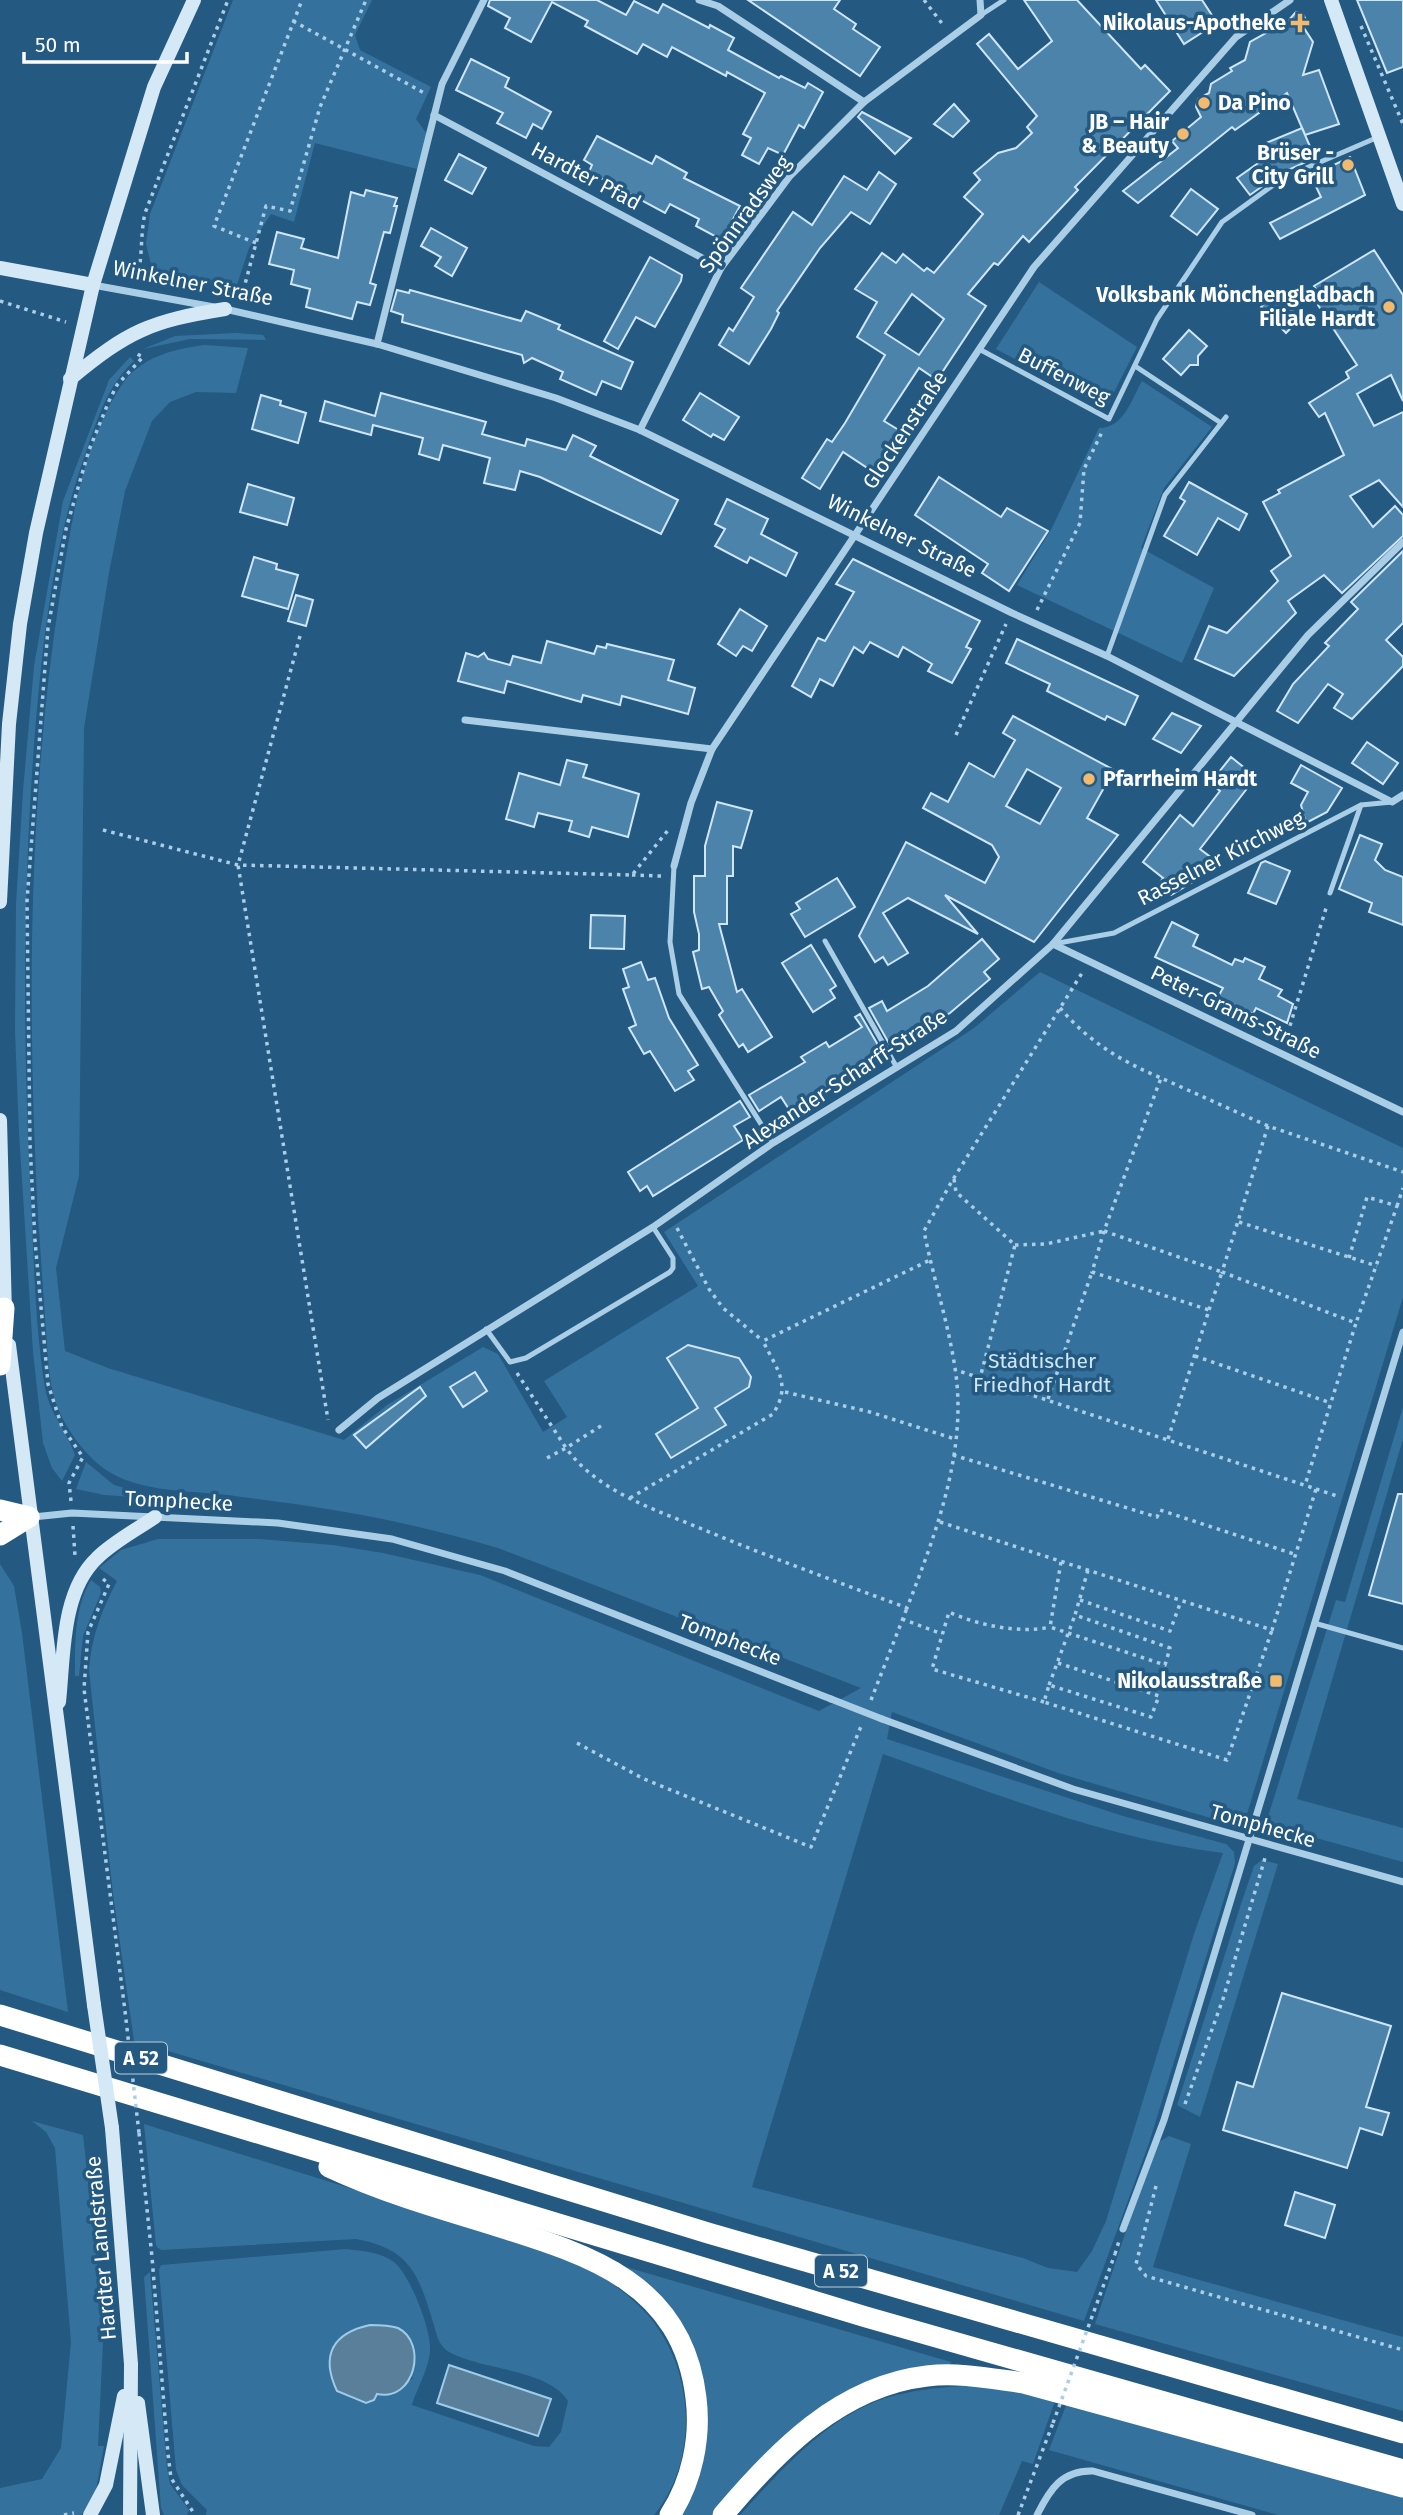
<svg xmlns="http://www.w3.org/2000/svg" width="1403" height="2515" viewBox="0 0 1403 2515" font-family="'Fira Sans',sans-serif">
<rect width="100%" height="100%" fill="#245981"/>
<g fill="#34729d" fill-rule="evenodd">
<polygon points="233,0 372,0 355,35 360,50 431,87 416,119 427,134 417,169 315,143 294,222 271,214 249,248 235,291 152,268 146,244 150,214"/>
<polygon points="1039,282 1137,347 1106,408 996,349"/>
<polygon points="236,333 263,335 266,340 190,339 143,349 175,336"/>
<path d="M205,345L248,348L236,393L196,392L170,402L152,421L125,491L109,573L84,728L79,1176L56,1268L65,1351L108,1368L344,1440L387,1405L483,1347L498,1354L543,1432L567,1417L544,1381L698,1286L664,1232L974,1028L1040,972L1403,1148V1297L1247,1814L1231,1824L1061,1774L892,1712L887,1739L1123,1816L1226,1844L1234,1852L1235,1863L1149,2143L1084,2321L134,2041L113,1894L89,1670C91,1638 102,1609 117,1581L99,1568L121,1550L158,1539H259L333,1545L383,1553L480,1575L819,1711L861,1688L498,1548C444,1532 389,1519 333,1510C298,1504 263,1500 228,1495C185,1490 131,1493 97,1463C80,1448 63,1424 56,1403C48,1380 48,1355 46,1331C43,1293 41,1255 38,1217C27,1008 28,801 60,594C71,526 81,447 121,386C140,357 173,349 205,345ZM883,1754C994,1793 1106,1839 1223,1853L1194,1934L1106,2221L1092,2251L1077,2272L1048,2268L1023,2258L752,2187Z"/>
<path d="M130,357L134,361C108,385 98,417 87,449C51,548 41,655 33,759C23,900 23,1040 30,1181C34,1250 34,1320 45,1388C50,1414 67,1431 75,1455L62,1481L52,1468L43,1443L33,1352L19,1133L15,1031L16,904L23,791L34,666L63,501L109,380Z"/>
<path d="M1142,381L1212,427L1164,488L1141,548L1214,588L1182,663L1017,585L1052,528L1099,428C1124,428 1131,400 1142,381Z"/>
<polygon points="1403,1407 1403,1439 1297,1799 1403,1828 1403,1862 1287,1830 1267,1820 1336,1600 1345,1602"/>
<polygon points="86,1462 114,1485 162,1499 104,1495 76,1489"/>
<polygon points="0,1564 14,1586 22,1633 68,2012 0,1990"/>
<path d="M91,1580L100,1587L101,1593L83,1636L79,1676H75C75,1644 74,1608 91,1580Z"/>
<polygon points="1262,1860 1278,1864 1200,2117 1177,2105 1241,1904 1254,1866"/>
<polygon points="32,2121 83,2135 104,2321 98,2446 104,2446 94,2500 81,2515 0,2515 0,2488 42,2479 61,2448 71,2342 55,2148 46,2132"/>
<path d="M144,2124L561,2254C588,2268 614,2282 637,2304C694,2356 703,2455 654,2515H206L207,2510L182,2485L176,2470L159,2270L161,2265L346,2249C363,2251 380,2252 394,2262C410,2275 430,2327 430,2347C431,2365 417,2388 412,2405L534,2446L549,2447L561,2432L568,2401C549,2369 482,2370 451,2353C438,2346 437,2335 433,2322C418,2273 410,2249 356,2239L161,2250L156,2246ZM370,2325H385L413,2378L391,2394H377L374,2400L366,2403L350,2398L354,2329Z"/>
<polygon points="1169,2136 1191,2144 1153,2267 1403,2337 1403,2411 1095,2324 1155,2144"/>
<polygon points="626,2267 951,2362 950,2365 867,2385 714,2515 676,2515 704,2402"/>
<polygon points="150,2272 167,2468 170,2484 189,2510 187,2515 164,2515 161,2508 144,2277"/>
<path d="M975,2385L1056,2398L1033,2464L1022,2461L999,2515H740C785,2466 837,2405 906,2393C928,2388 952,2387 975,2385Z"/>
<polygon points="1068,2400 1403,2495 1403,2515 1278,2515 1049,2450"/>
</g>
<g fill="#597f9a" stroke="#9fcbe8" stroke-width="2">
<path d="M370,2325C379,2325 389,2325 398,2328C428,2343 415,2402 377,2394L374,2400L366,2403L337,2391C320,2355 333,2333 370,2325Z"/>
<polygon points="449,2365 551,2399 538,2436 437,2403"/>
</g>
<g fill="#4c83aa" stroke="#cfe6f6" stroke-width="2" fill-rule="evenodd">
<polygon points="490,0 597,0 626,15 634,1 658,13 663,4 709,28 710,25 734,38 728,50 779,78 781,76 805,88 808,83 823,92 804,128 799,125 783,155 768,148 759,164 742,155 751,138 743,134 765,93 727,72 726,76 672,47 667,57 643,44 637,54 585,26 588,21 552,2 531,42 505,28 510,18 488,6"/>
<polygon points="748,0 840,0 834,9 856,24 853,29 880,47 860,76"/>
<path d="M1024,0H1077L1141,69L1145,65L1170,91L1075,187L1078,190L1029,242L1023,236L998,265L994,263L968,294L986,306L937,380L919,368L884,421L902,432L875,473L843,452L820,489L802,478L827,439L832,442L845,423L885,355L857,337L877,302L855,289L882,253L896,263L903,254L924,271L927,268L934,273L983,214L964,197L980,180L974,173L998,153L1016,148L1032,133L1027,127L1037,116L977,44L989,34L1018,69L1052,41ZM912,294L944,319L919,355L885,333Z"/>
<polygon points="1156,0 1202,0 1217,23 1184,44"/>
<polygon points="1357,0 1403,0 1403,67 1387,73"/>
<polygon points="1296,12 1303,14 1306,20 1304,28 1313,42 1303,75 1319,70 1339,124 1305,135 1287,93 1235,130 1232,127 1138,203 1123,191 1178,148 1172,141 1201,117 1196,107 1198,99 1209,93 1211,84 1232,71 1230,68 1245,60 1250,42 1289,20"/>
<polygon points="471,59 509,78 505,87 551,112 542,129 533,124 526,138 497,123 503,113 456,90"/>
<polygon points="954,104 969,121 953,137 934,124"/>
<polygon points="862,112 911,138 895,154 858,117"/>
<polygon points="1302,128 1315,158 1281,173 1250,195 1237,178 1271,154 1266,143"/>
<polygon points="597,136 652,164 656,156 687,173 684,178 740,206 722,240 696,226 699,219 670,204 665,213 589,172 592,165 584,160"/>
<polygon points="459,154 486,168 472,194 445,180"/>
<polygon points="1350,157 1365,195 1280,239 1270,223 1321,197 1311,176"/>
<polygon points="879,172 896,184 870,224 851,212 820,248 777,311 779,313 771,329 749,364 719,345 729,328 733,331 754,297 741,288 793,212 812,225 844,176 867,190"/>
<polygon points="1191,189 1218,209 1197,235 1171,216"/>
<polygon points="366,190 397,198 394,206 397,206 390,233 384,232 370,283 376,285 370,305 357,302 352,319 306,307 310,289 291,284 294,270 269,264 277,232 304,239 301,248 338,258 351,192 364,196"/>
<polygon points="431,228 467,248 452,276 435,266 441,257 421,246"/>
<polygon points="1374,250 1403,295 1403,401 1391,375 1357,394 1374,426 1403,412 1403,507 1379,480 1350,496 1373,527 1395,506 1403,515 1403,536 1342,593 1324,575 1288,601 1296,613 1234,676 1195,659 1209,626 1227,633 1278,581 1271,571 1291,556 1263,502 1280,493 1278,490 1344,455 1325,413 1319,417 1309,403 1349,378 1346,372 1357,365 1316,302 1321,298 1314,286"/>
<polygon points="650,257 682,275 681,281 655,327 636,317 618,349 604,341"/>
<polygon points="397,290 409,293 410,290 521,321 526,311 560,325 558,329 633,362 621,389 602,381 596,395 560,379 563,372 532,358 524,363 522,355 402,322 403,315 391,311"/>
<polygon points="1276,293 1300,319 1286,333 1261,307"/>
<polygon points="1189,330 1207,346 1198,356 1198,365 1190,365 1181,375 1163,359"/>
<polygon points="381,393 486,422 482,434 525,446 527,439 566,450 573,435 596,446 590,456 678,500 661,534 540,477 520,471 515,490 484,483 490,458 443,445 439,460 419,454 423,438 373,425 371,435 320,421 325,401 375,416"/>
<polygon points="700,393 739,417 724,440 713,434 711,437 683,420"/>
<polygon points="261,395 281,401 280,405 306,413 298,443 252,429"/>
<polygon points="939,477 1001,517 1007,508 1048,531 1009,591 982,573 988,564 915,515"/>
<polygon points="1189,482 1247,514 1239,530 1218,518 1197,555 1164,536 1185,501 1180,498"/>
<polygon points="248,484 294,498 287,525 240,512"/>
<polygon points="727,499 768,519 761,534 797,553 786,576 750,557 747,563 715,546 725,529 715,524"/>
<polygon points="1403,551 1403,623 1386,640 1403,657 1403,666 1352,719 1334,708 1343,694 1328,684 1298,723 1277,711 1293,684 1329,646 1325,643 1358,609 1351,602"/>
<polygon points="254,557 277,564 276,569 298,575 288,609 242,596"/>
<polygon points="853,559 980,621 966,647 971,649 952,683 928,671 932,664 903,647 898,657 870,642 863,653 854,647 833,686 820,679 811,697 792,686 818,638 825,641 854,592 836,584"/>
<polygon points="296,595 313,600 306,626 288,621"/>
<polygon points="740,609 767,626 752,651 743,646 736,656 718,644"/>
<polygon points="1017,639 1138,696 1125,725 1107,716 1105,720 1047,691 1050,684 1006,663"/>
<polygon points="547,641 594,654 597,646 606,648 607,644 674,660 668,680 695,688 688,714 622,696 620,705 583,695 581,702 507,681 504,693 458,681 466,653 478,657 484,653 488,659 510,665 513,656 541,663"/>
<polygon points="1172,713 1201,726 1181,753 1153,739"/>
<path d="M1013,716L1114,770L1087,818L1118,835L1034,942L945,895L978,934L908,898L883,913L908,953L888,965L883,957L875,962L859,936L906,842L985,883L999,857L992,845L923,808L931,793L948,802L969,763L994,777L1015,740L1003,733ZM1027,769L1061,788L1040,824L1006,806Z"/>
<polygon points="1367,742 1398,763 1383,784 1352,763"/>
<polygon points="1231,757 1256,777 1200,849 1221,865 1171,895 1158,885 1163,878 1143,862 1180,815 1193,826 1220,791 1210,783"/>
<polygon points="567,760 587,765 583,777 639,794 628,837 592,827 589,837 569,831 572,821 538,813 534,827 506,819 519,773 560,785"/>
<polygon points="1301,765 1342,788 1327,812 1306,823 1301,805 1308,792 1291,783"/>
<polygon points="717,802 752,811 741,848 733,846 733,876 727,876 727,924 719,924 737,992 742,989 772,1037 748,1052 743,1044 739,1047 719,1015 723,1011 709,987 702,989 693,952 699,950 699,934 694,912 694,876 705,876 705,846"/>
<polygon points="1360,835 1382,844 1375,860 1385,870 1403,877 1403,925 1369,912 1372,903 1339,889"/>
<polygon points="1265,861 1290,871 1276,904 1248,893 1261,863"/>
<polygon points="837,878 855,907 805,937 791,914 800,909 796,903"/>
<polygon points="591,915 625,916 624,949 590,948"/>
<polygon points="1172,922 1198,935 1193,946 1212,955 1232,965 1235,959 1243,962 1245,958 1265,967 1259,979 1282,990 1278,996 1293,1004 1287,1023 1256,1008 1253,1014 1218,997 1223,988 1155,957"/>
<polygon points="982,939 999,959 984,972 990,979 950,1013 891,1047 869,1008 882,1001 887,1011 928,986"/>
<polygon points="811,945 836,986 830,990 835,998 813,1012 782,963"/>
<polygon points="641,962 648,980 655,978 669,1018 698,1065 688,1071 694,1080 675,1091 650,1051 644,1054 629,1028 636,1025 623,989 629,987 623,969"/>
<polygon points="860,1014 882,1052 879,1056 790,1111 781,1097 759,1111 749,1095 805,1062 801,1057 826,1042 829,1047 862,1027 855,1017"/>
<polygon points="740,1101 750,1117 734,1126 743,1140 653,1196 647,1186 640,1191 628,1172"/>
<polygon points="688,1345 739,1358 751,1377 749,1387 715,1408 726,1425 671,1458 656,1434 698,1408 667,1358"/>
<polygon points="475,1372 487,1391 463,1407 450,1387"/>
<polygon points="420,1387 426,1396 366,1448 354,1435"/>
<polygon points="1398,1494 1403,1494 1403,1604 1369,1595"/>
<polygon points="1282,1993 1391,2026 1366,2107 1389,2113 1382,2135 1360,2128 1347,2168 1223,2130 1237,2082 1253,2087"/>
<polygon points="1295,2192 1335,2205 1325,2238 1285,2225"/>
</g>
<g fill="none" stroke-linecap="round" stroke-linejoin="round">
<g stroke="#abcee7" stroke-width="3.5" stroke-dasharray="3.5 5" stroke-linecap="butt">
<polyline points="924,0 944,26"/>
<polyline points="293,21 426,94"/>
<polyline points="1361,26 1403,124"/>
<polyline points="256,243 214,226 302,0"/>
<path d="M137,279C143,257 140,236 145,213L228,0"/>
<polyline points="241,299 266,206 290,211 320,107 366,0"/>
<polyline points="0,301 66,322"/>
<polyline points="1037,610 1080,523 1084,469 1103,430"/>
<polyline points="300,636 238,865 328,1420"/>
<polyline points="956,735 1006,624"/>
<polyline points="103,830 238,865 632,875 669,829"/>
<polyline points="632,875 661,876"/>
<path d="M1060,1008C1089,1042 1121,1061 1161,1078"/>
<polyline points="1285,1042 1327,905"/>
<polyline points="1268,1126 1222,1272 1356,1323 1305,1485"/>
<polyline points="954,1179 956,1192 1015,1245 980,1378"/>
<polyline points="1397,1206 1403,1188"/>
<polyline points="1239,1222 1377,1266"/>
<polyline points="677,1228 709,1289 723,1308 763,1341"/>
<polyline points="1104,1231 1092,1272 1209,1310 1168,1439"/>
<polyline points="1015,1245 1046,1244 1104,1231"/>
<polyline points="1349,1258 1367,1197 1397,1206 1356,1323"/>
<polyline points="1209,1310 1222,1272 1104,1231 1161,1078 1268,1126 1403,1172"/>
<polyline points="1195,1356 1331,1403"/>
<polyline points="517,1373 566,1448 604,1424"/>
<polyline points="785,1392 870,1412 955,1439"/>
<polyline points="1048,1399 1092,1272"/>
<polyline points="953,1455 1157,1517 1160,1510 1297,1555"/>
<path d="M547,1458L566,1448C598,1492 654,1509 702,1529C769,1557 838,1582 907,1608C936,1533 968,1450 955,1368C948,1322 933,1277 924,1231L952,1181L1082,973"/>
<polyline points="1316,1489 1340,1497"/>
<path d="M630,1498L773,1414C792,1384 777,1370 763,1341L930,1260"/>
<polyline points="71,1501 69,1483 83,1457 62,1427 48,1384 35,1241 30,1144 27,901 48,628 66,529 89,450 109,401 117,385 143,357 137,354"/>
<polyline points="940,1522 1272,1630 1316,1489 956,1370"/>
<polyline points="73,1526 75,1556"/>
<polyline points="1061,1562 1050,1627 1165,1665 1170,1648 1075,1615 1088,1570"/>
<polyline points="103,1579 109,1584 88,1632 84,1689 125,2011"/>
<polyline points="1080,1600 1170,1631 1181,1601"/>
<polyline points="902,1619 942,1634"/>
<polyline points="1058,1663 1159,1696 1151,1717 1049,1685 1044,1702 1227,1760 1272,1630"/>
<polyline points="1049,1685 1075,1615"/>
<polyline points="871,1700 907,1608"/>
<path d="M1044,1702L932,1669L949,1612C977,1625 1020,1634 1050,1627"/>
<polyline points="577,1743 644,1779 811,1847 862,1724"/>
<polyline points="1185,2104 1223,1999 1265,1858"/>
<polyline points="139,2133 152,2257 168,2454 171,2478 195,2515"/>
<polyline points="1156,2186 1136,2264 1146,2276 1403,2350"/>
<polyline points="1115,2254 1119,2241"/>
<polyline points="64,2515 74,2513"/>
<polyline points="1018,2515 1053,2423"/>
</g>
<g stroke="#abcee7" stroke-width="5">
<polyline points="981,15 1004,0"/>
<polyline points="979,349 1109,419 1157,319 1222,222 1283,178 1376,138"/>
<polyline points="1135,366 1221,423"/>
<polyline points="1107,656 1165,495 1226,417"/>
<polyline points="674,866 670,942 679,994 773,1143"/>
<polyline points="1330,893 1361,805"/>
<polyline points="825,941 896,1066"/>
<polyline points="1053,944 1114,933 1361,805 1392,802"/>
<polyline points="486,1329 510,1362 526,1358 670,1272 673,1268 673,1258 653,1227"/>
<polyline points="1314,1623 1403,1648"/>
</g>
<g stroke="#abcee7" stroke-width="7">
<polyline points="699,0 718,6 864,102"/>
<polyline points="434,115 721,268"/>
<polyline points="93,285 225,309 377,344 556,398 640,430 1012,613 1107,656 1392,802 1403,795"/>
<polyline points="377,344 442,84 484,0"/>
<polyline points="640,430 721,268 790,176 864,102 981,15 980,0"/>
<polyline points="465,720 712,749 1034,267 1236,37 1290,0"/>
<polyline points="674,866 691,803 712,749"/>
<polyline points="1053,944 1403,1112"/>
<polyline points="339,1430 378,1398 653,1227 773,1143 956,1031 1053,944 1308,635 1403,542"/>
<polyline points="33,1517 72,1513 278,1523 392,1539 505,1571 831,1699"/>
<polyline points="882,1719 1073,1789 1403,1882"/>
<polyline points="1123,2229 1164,2120 1403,1332"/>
<path d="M1037,2515C1050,2489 1062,2470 1093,2471L1252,2515"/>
</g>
<g stroke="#d5e8f6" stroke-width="14">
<polyline points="1331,0 1403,204"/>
<polyline points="0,268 93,285"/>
<path d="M70,379C128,331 150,321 225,309"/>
<polyline points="0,902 9,724 20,624 36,533 93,285 154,87 194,0"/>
<polyline points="0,1120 5,1314"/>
<polyline points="9,1345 94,2005"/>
<path d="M59,1702C64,1656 61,1592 97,1558C113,1542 136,1530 155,1517"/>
<polyline points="112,2128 131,2364 130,2515"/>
<polyline points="138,2403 153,2515"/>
<polyline points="90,2515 106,2485 124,2396"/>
</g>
<g stroke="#fff" stroke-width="21">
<polyline points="0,1365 4,1308"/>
<polyline points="0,1510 29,1517"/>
<polyline points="0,1535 29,1517"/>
<polyline points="0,2015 708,2233 1403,2433"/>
<polyline points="0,2055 866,2317 1403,2470"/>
<path d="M329,2167C378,2190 431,2206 484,2222C583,2253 682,2279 696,2398C701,2438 692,2481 670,2515"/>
<path d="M723,2515C777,2451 840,2386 927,2376C959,2372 993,2379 1024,2383L1403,2487"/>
</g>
<g stroke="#abcee7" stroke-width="3.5" stroke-dasharray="3.5 5" stroke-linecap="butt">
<polyline points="125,2011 139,2133"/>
<polyline points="1053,2423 1115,2254"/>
</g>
<polyline stroke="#abcee7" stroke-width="7" points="831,1699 882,1719"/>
<polyline stroke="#d5e8f6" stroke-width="14" points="94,2005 112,2128"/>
</g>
<g fill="#f2ba6f" stroke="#245981" stroke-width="2.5">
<path d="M1296.5 12.5h7v7h7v7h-7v7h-7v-7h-7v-7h7z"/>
<circle cx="1204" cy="103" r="7"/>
<circle cx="1183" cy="134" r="7"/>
<circle cx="1348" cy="165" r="7"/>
<circle cx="1389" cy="307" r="7"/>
<circle cx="1089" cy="779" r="7"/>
<rect x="1269" y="1674" width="14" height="14" rx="3.5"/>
</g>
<g text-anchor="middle" stroke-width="7" stroke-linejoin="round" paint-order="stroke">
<g fill="#245981" stroke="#bdcdd9" stroke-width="2">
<rect x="115" y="2042.5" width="52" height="31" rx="5"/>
<rect x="815" y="2255.5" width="52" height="31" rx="5"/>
</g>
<g font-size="19" font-weight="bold" fill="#fff">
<text x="141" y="2065">A 52</text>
<text x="841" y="2278">A 52</text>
</g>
<g font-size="21" font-weight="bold" fill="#fff" stroke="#245981" text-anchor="end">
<text x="1286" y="30">Nikolaus-Apotheke</text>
<text x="1218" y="110" text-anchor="start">Da Pino</text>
<text x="1169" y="129">JB – Hair<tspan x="1169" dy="24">&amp; Beauty</tspan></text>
<text x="1334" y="160">Brüser -<tspan x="1334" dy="24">City Grill</tspan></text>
<text x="1375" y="302">Volksbank Mönchengladbach<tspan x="1375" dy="24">Filiale Hardt</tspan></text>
<text x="1103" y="786" text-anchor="start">Pfarrheim Hardt</text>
<text x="1262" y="1688">Nikolausstraße</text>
</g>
<g font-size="21" fill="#fff" stroke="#245981">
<text transform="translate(586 176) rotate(28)" y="7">Hardter Pfad</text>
<text transform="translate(745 214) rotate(-54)" y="7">Spönnradsweg</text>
<text transform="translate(193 283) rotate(11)" y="7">Winkelner Straße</text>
<text transform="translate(1064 376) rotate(27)" y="7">Buffenweg</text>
<text transform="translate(905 430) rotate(-57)" y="7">Glockenstraße</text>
<text transform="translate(902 536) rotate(26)" y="7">Winkelner Straße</text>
<text transform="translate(1221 858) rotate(-27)" y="7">Rasselner Kirchweg</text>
<text transform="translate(1236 1012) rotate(26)" y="7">Peter-Grams-Straße</text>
<text transform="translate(845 1079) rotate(-33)" y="7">Alexander-Scharff-Straße</text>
<text transform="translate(179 1501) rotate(3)" y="7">Tomphecke</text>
<text transform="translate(730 1640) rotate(21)" y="7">Tomphecke</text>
<text transform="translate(1263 1826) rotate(16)" y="7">Tomphecke</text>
<text transform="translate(101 2248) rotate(-95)" y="7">Hardter Landstraße</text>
</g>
<g font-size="21" fill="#cfe6f6" stroke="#245981">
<text x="1042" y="1368">Städtischer<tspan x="1042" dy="24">Friedhof Hardt</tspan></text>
</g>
</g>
<path d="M24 52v10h163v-10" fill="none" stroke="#ffffff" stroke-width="3.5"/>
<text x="35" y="52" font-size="21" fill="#ffffff" stroke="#245981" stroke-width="5" paint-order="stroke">50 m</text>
</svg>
